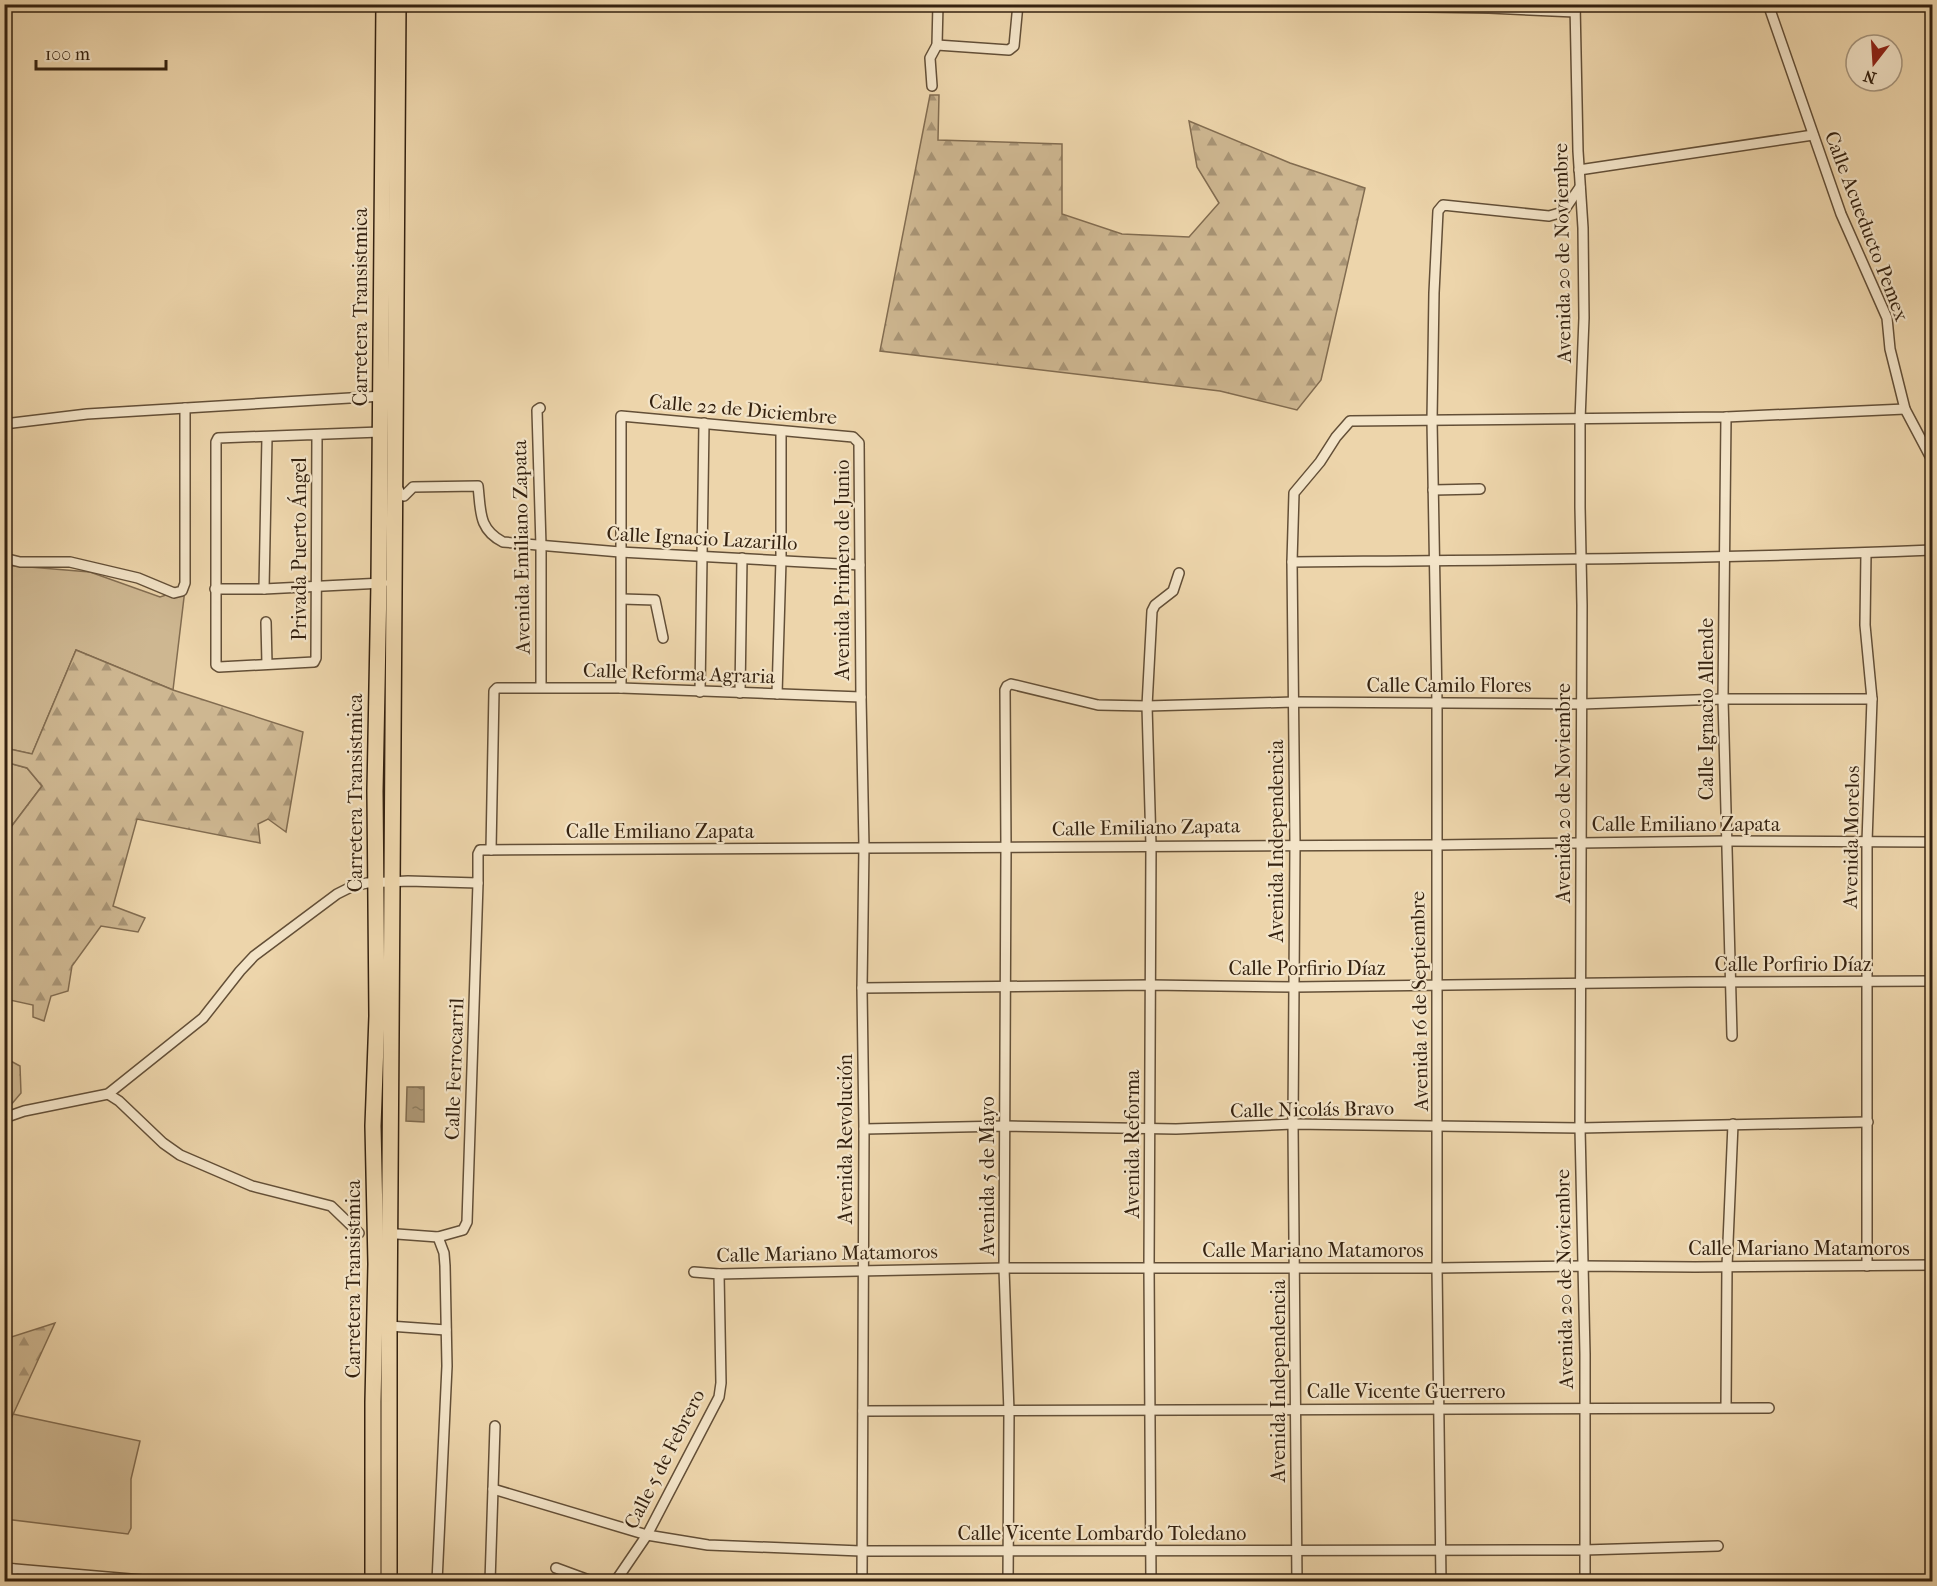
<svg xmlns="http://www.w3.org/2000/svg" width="1937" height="1586" viewBox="0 0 1937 1586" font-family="'IM FELL French Canon',serif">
<defs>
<pattern id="forest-firs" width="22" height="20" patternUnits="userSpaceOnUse" patternTransform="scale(1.5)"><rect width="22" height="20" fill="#ceb791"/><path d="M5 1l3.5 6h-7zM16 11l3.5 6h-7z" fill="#a89475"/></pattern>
<pattern id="water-ripples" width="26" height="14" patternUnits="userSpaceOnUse" patternTransform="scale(1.5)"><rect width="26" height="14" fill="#ae9876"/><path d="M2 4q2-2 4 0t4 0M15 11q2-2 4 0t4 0" fill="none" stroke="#8e7c5f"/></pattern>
</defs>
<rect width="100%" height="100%" fill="#edd5ab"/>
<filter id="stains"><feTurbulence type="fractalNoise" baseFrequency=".00333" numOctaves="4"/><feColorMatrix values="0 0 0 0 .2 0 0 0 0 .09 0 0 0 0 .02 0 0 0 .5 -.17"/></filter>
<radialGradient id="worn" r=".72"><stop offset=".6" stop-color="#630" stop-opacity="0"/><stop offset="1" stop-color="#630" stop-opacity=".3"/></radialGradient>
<g fill="#ceb791" stroke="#826c50" stroke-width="1.5">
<polygon points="5,565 90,572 160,597 185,589 173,690 76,650 32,754 5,748"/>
<polygon points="5,762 27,768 42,786 5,835"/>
<polygon points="8,1413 140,1441 131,1479 131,1528 128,1534 5,1519 4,1435"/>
</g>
<g fill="url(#forest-firs)" stroke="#826c50" stroke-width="1.5">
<polygon points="930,95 939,95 938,140 1062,144 1062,214 1122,234 1189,237 1219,203 1197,167 1189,121 1290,163 1365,188 1321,380 1297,410 1220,391 880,351"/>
<polygon points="76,650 173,690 303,732 286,832 268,819 258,824 260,843 137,819 113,906 145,918 138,932 101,926 72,966 68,991 51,996 44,1021 33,1017 33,1005 5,999 5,835 42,786 27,768 5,762 5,748 32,754"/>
<polygon points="5,1058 20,1066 21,1093 5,1112"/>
<polygon points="55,1323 5,1432 5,1339"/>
</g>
<polygon fill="url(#water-ripples)" stroke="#7e694d" stroke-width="1.5" points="407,1087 424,1087 424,1122 406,1121"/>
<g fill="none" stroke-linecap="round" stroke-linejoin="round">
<defs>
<g id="minor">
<polyline points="1243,4 1489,8 1575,12"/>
<polyline points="1575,4 1578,151 1583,228 1584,318 1580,420 1580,507 1582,605 1580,1128 1585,1354 1585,1582"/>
<polyline points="1768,4 1841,214 1887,318 1890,349 1905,409 1932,460"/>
<polyline points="937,45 1009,50 1014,46 1018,4"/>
<polyline points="932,86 930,58 937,45 938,4"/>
<polyline points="1579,170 1813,135"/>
<polyline points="540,408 537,410 541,546 541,686"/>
<polyline points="1726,417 1723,699 1732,1036"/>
<polyline points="4,424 87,414 383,396"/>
<polyline points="317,435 316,658 314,662 219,667 216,665 216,442 218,438 380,432"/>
<path d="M397,487L401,495L404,496L413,487L478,486C481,511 478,529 503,542L620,552L860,565"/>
<polyline points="1433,490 1480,489"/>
<polyline points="1866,553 1865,625 1872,699 1867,842 1867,1266"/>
<polyline points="4,558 20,562 70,562 138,578 174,593 182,591 185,583 185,408"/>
<path d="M1292,562C1505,560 1719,559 1932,550"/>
<polyline points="215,589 264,589 383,583"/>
<polyline points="264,589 267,437"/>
<polyline points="622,599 655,600 663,638"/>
<polyline points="266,622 267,664"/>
<polyline points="621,688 621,416 853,437 859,443 861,697 864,847 862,988 864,1129 862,1582"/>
<polyline points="700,692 704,423"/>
<polyline points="740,693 742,558"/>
<polyline points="777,694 781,560 781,431"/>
<polyline points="491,850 494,691 497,688 621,688 861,697"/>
<polyline points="862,988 1150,985 1294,987 1689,982 1932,981"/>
<polyline points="108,1094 119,1101 163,1143 180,1155 252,1186 331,1206 359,1233"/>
<polyline points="4,1118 24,1111 108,1094 203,1018 240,971 254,956 337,894 353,886 367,883 408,881 478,883 478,854 480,850 1437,845 1725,841 1932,842"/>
<polyline points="864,1129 1006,1126 1176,1129 1293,1124 1580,1128 1868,1122"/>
<polyline points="397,1234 438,1237 463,1230 467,1222 478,883"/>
<polyline points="694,1272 719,1274 1004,1268 1437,1268 1582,1266 1695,1267 1932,1265"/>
<polyline points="389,1326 446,1330"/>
<polyline points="1726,1407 1727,1266 1733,1124"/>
<polyline points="863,1411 1769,1408"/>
<polyline points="493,1489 647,1535 708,1545 861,1551 1584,1550 1718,1546"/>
<polyline points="4,1568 165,1582"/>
<polyline points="556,1568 594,1582"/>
<polyline points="10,1582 13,1569"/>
<polyline points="437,1582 447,1366 445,1266 444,1253 438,1237"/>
<polyline points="490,1582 495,1426"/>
<polyline points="615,1582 647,1535 719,1397 721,1383 719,1274"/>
<polyline points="1008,1582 1009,1412 1004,1268 1006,847 1005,690 1007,686 1011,684 1098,705 1147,706 1294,702 1582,704 1723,699 1872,699"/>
<polyline points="1151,1582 1149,1268 1151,845 1147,706 1152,611 1155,605 1173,591 1179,573"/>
<polyline points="1297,1582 1293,1124 1295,844 1292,562 1294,493 1320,462 1336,437 1350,421 1726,417 1905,409"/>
<polyline points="1441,1582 1437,1268 1437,703 1432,420 1434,293 1438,211 1443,205 1549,216 1563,212 1580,187"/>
</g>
<g id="primary">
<polyline points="373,1582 373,1402 376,1264 373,1126 377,1016 375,791 379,583 384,4"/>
<polyline points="389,1582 389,1326 398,4"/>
</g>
</defs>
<use href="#minor" stroke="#634f37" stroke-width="12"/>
<use href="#primary" stroke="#352210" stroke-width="18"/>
<use href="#minor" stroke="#f3e4c8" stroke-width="9"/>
<use href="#primary" stroke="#edd5ab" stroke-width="15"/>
</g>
<g text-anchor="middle" stroke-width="4.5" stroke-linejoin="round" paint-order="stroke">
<g font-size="20" fill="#352210" stroke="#f3e4c8">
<text transform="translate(1867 226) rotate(69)" y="7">Calle Acueducto Pemex</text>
<text transform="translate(1562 253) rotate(-91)" y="7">Avenida 20 de Noviembre</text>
<text transform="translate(360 307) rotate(-90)" y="7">Carretera Transistmica</text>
<text transform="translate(743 409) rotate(5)" y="7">Calle 22 de Diciembre</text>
<text transform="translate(702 538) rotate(3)" y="7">Calle Ignacio Lazarillo</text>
<text transform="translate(521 547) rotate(-91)" y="7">Avenida Emiliano Zapata</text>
<text transform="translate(299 549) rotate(-90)" y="7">Privada Puerto Ángel</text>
<text transform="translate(842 570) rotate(-90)" y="7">Avenida Primero de Junio</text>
<text transform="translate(679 673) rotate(2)" y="7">Calle Reforma Agraria</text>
<text x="1449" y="692">Calle Camilo Flores</text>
<text transform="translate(1706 709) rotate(-90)" y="7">Calle Ignacio Allende</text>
<text transform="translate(355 793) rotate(-90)" y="7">Carretera Transistmica</text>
<text transform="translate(1563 793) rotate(-90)" y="7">Avenida 20 de Noviembre</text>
<text x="1686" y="831">Calle Emiliano Zapata</text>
<text transform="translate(1146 827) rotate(-1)" y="7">Calle Emiliano Zapata</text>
<text x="660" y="838">Calle Emiliano Zapata</text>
<text transform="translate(1851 837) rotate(-89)" y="7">Avenida Morelos</text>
<text transform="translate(1276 841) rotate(-90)" y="7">Avenida Independencia</text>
<text x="1793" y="971">Calle Porfirio Díaz</text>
<text x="1307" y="975">Calle Porfirio Díaz</text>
<text transform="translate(1419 1001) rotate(-91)" y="7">Avenida 16 de Septiembre</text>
<text transform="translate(454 1069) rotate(-88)" y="7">Calle Ferrocarril</text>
<text transform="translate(1312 1109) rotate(-1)" y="7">Calle Nicolás Bravo</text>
<text transform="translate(845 1139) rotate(-90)" y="7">Avenida Revolución</text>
<text transform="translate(1132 1144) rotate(-90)" y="7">Avenida Reforma</text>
<text transform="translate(987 1176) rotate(-90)" y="7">Avenida 5 de Mayo</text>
<text x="1799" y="1255">Calle Mariano Matamoros</text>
<text x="1313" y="1257">Calle Mariano Matamoros</text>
<text transform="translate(827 1253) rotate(-1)" y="7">Calle Mariano Matamoros</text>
<text transform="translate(353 1279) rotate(-90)" y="7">Carretera Transistmica</text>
<text transform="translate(1564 1279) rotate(-91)" y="7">Avenida 20 de Noviembre</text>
<text transform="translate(1278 1381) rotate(-90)" y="7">Avenida Independencia</text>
<text x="1406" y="1398">Calle Vicente Guerrero</text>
<text transform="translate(664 1459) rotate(-63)" y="7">Calle 5 de Febrero</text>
<text x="1102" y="1540">Calle Vicente Lombardo Toledano</text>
</g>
</g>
<rect width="1937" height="1586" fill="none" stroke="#edd5ab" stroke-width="24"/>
<rect x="6" y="6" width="1925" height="1574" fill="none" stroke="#352210" stroke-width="3"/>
<rect x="12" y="12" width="1913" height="1562" fill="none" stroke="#352210" stroke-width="1.5"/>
<g transform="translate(1874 63) rotate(197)"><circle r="28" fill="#f3e4c8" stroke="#a7967e" stroke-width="1.5"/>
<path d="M0-4.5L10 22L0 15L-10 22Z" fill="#8f2418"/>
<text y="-9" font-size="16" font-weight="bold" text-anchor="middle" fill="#352210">N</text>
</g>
<path d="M36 60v9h130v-9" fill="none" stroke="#352210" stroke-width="3"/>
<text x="45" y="60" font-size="18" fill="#352210" stroke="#f3e4c8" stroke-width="4.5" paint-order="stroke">100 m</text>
<rect width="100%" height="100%" filter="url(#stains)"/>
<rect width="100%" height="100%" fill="url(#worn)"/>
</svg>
